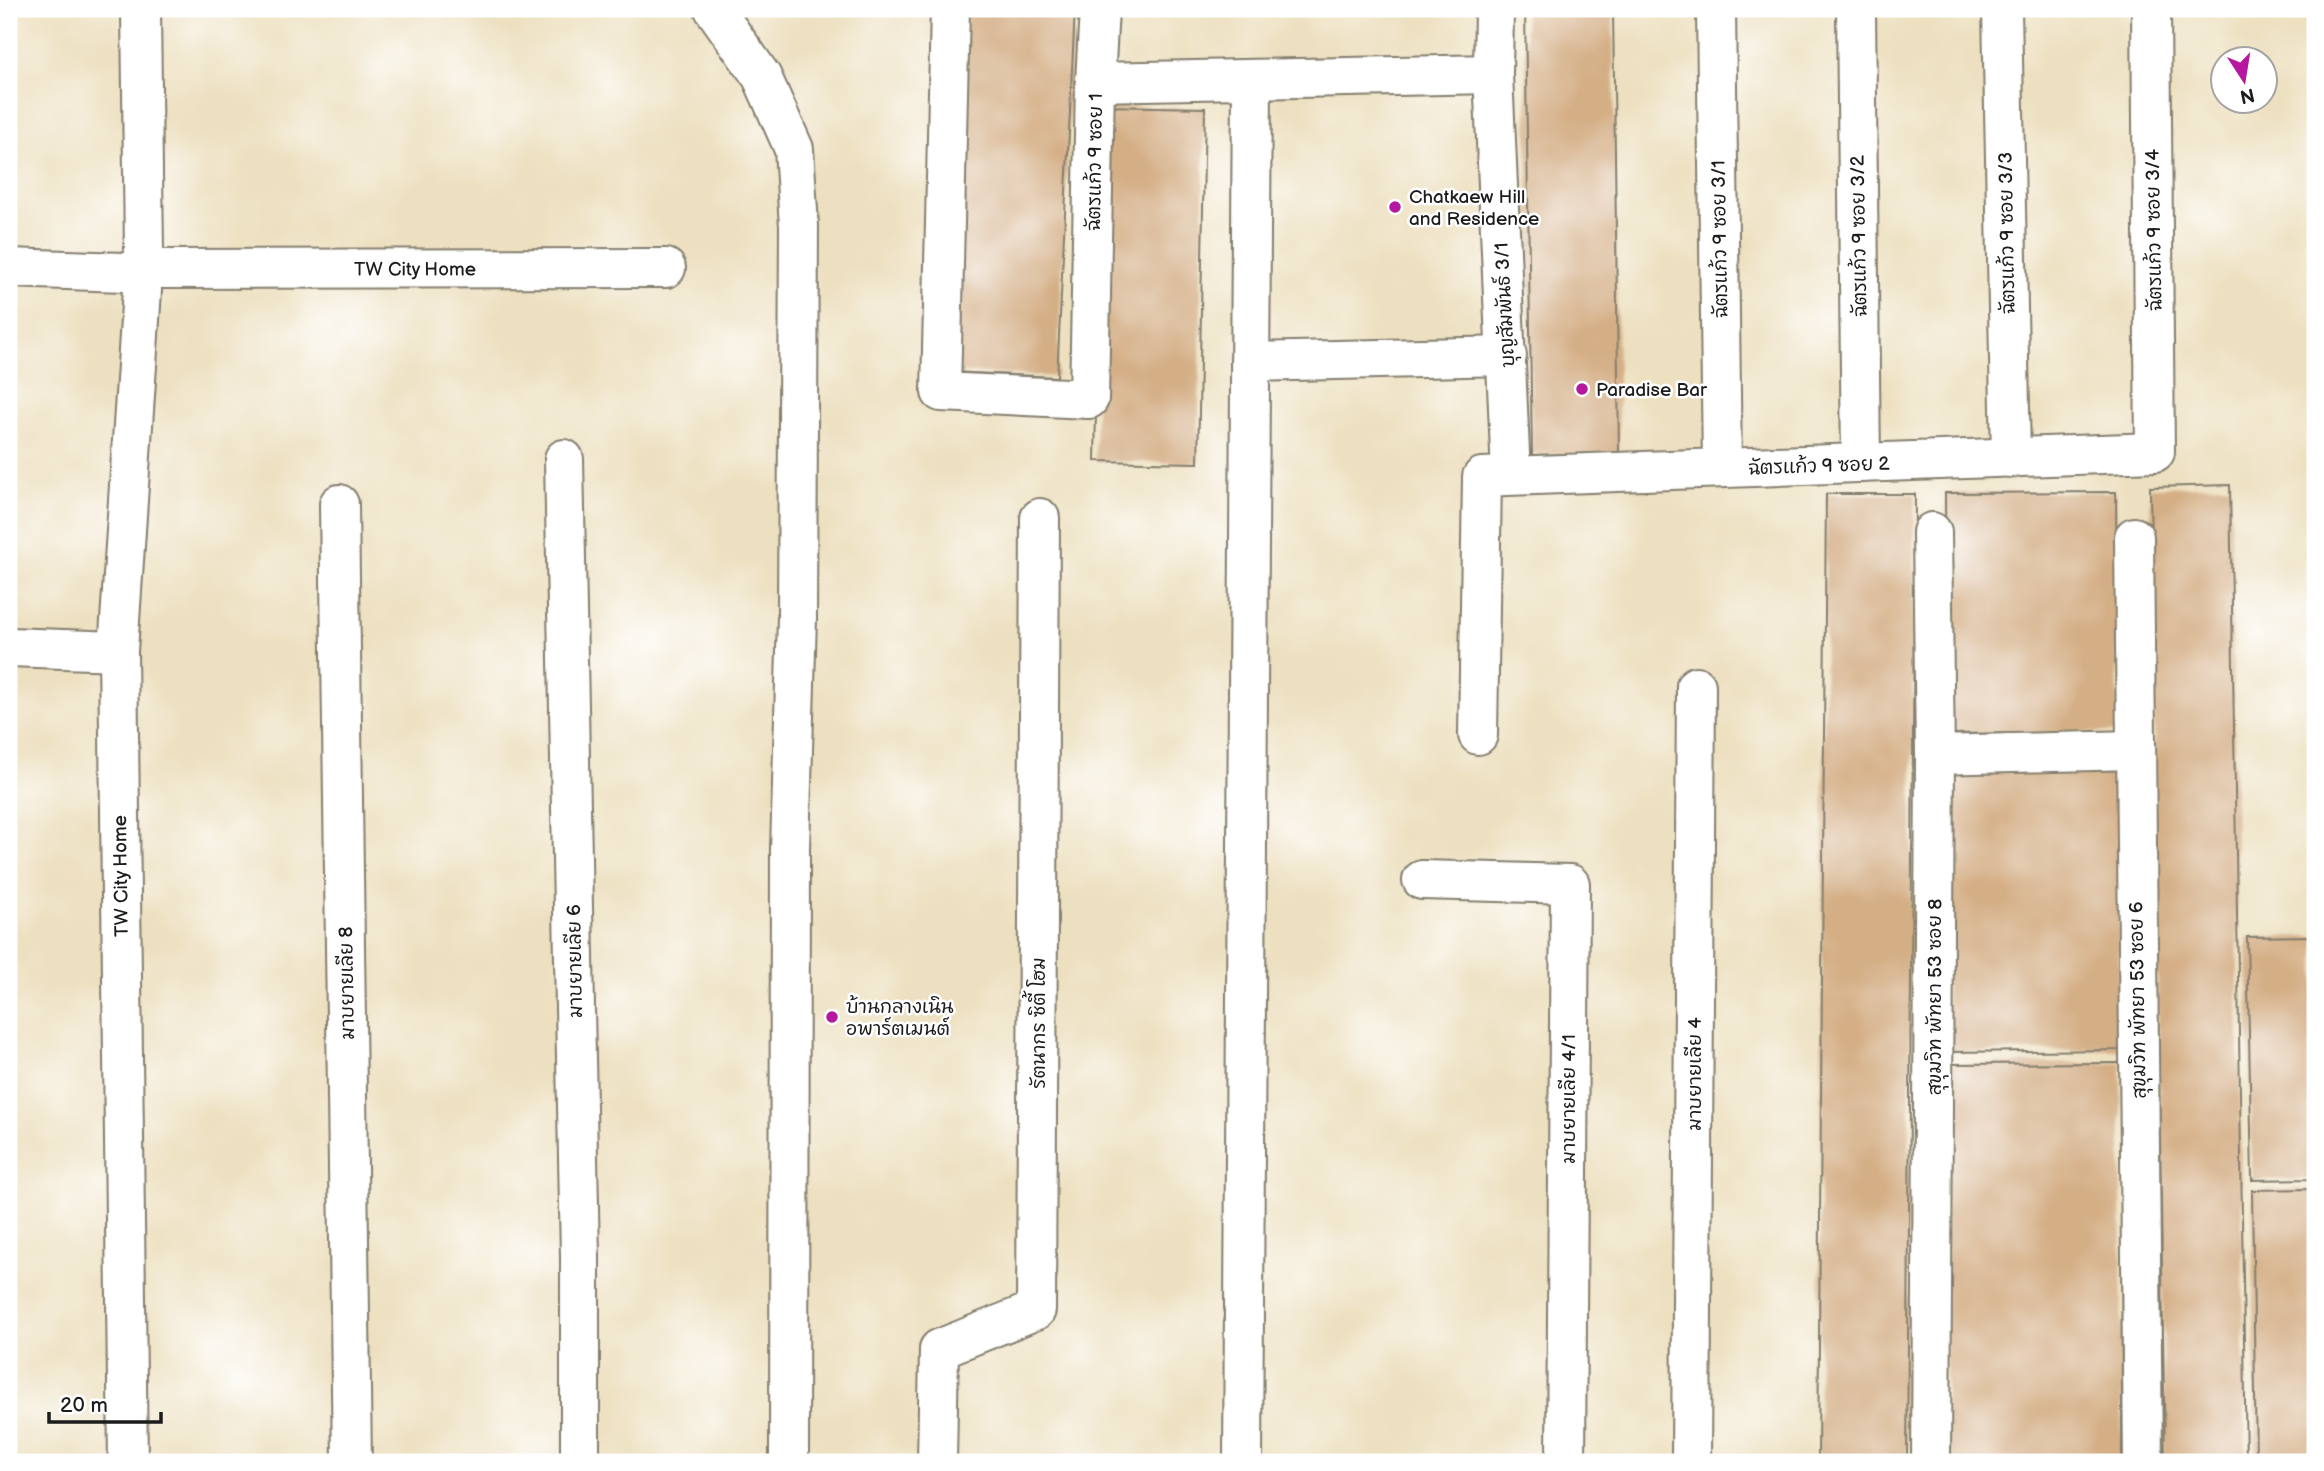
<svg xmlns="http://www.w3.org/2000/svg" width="2324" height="1471" viewBox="0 0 2324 1471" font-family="'Balsamiq Sans','Playpen Sans Thai',sans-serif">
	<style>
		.building { fill: #d4af86 }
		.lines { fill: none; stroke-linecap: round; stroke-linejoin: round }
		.minor-casing { stroke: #847e6e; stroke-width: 42 }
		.minor { stroke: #fff; stroke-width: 38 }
		.poi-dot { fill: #b5179e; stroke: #fff; stroke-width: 2.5 }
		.labels { text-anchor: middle; stroke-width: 5; stroke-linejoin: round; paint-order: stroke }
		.street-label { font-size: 19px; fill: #1c1c1c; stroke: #fff }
		.poi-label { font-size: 19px; fill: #1c1c1c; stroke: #fff; text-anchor: start }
	</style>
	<rect width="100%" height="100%" fill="#fff"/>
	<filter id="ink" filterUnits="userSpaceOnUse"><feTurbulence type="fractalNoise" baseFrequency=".0143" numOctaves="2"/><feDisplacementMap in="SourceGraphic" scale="14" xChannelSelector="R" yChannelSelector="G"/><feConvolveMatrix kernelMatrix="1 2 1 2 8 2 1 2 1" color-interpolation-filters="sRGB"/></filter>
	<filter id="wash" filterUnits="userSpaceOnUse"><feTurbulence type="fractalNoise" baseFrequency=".00686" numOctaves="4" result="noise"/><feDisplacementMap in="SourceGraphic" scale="28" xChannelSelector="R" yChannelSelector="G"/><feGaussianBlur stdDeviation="1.57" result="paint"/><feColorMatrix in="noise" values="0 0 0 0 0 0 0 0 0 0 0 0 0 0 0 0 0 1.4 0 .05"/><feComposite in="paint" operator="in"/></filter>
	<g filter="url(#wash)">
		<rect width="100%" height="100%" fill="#ede0c0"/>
		<g id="blocks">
			<path class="building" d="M967 9H1075L1057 377 950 372Z
				M1525 9H1613L1619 453 1532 455Z
				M1102 106 1205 108 1198 463 1095 461Z
				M2230 485 2246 1462H2165L2150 487Z
				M2116 492 2118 732 1947 734 1945 493Z
				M1826 494H1915L1907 1462H1818Z
				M2119 770V1050L1946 1052V772Z
				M2315 936V1179L2252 1180 2247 937Z
				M2121 1063 2122 1462H1946L1945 1064Z
				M2315 1189V1462H2256L2252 1190Z"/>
		</g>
	</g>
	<g filter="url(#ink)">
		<use href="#blocks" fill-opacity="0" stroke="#847e6e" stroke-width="2"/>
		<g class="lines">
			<defs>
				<g id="minor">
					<path d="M141 9 144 252"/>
					<path d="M714 9 762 77 794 149 799 226 797 618 790 849 789 1462"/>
					<path d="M950 9 941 392 1089 399 1095 82 1099 9"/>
					<path d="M1494 9 1493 74 1511 475"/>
					<path d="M1716 9 1722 468"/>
					<path d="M1856 9 1861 463"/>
					<path d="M2002 9 2011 458"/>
					<path d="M1095 82 1493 74"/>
					<path d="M9 268 124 272"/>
					<path id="s1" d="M163 269 666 268"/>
					<path d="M1250 362 1507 356"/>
					<path d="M564 459 580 1257V1462"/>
					<path d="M339 504 352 1462"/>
					<path d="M2134 537 2143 1462"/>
					<path d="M9 647 118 651"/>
					<path d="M1478 735 1482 477 2155 452 2151 9"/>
					<path d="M1935 755 2134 750"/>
					<path d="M1422 880 1570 884 1566 1462"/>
					<path d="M128 1462 118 651 142 290"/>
					<path d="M937 1462 939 1349 1036 1310 1040 518"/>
					<path d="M1243 1462 1252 79"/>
					<path d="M1691 1462 1696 686"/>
					<path d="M1931 1462 1935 755 1932 532"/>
				</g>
			</defs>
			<use href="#minor" class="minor-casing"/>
			<use href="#minor" class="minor"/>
		</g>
	</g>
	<g class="poi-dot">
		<circle cx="1395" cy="207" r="7"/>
		<circle cx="1582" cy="389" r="7"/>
		<circle cx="832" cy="1017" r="7"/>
	</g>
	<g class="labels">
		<g class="street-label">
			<text transform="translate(1094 162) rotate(-89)" y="7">ฉัตรแก้ว 9 ซอย 1</text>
			<text transform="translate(2153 230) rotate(-91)" y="7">ฉัตรแก้ว 9 ซอย 3/4</text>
			<text transform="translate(2006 233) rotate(-91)" y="7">ฉัตรแก้ว 9 ซอย 3/3</text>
			<text transform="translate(1858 236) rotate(-91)" y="7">ฉัตรแก้ว 9 ซอย 3/2</text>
			<text transform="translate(1719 239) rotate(-91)" y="7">ฉัตรแก้ว 9 ซอย 3/1</text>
			<text dy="7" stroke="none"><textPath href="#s1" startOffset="252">TW City Home</textPath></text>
			<text transform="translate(1504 305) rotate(-93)" y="7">บุญสัมพันธ์ 3/1</text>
			<text transform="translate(1819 465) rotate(-2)" y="7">ฉัตรแก้ว 9 ซอย 2</text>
			<text transform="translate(120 876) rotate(-91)" y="7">TW City Home</text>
			<text transform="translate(574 961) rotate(-91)" y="7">มาบยายเลีย 6</text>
			<text transform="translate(346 983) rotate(-91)" y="7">มาบยายเลีย 8</text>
			<text transform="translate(1934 997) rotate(-90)" y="7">สุขุมวิท พัทยา 53 ซอย 8</text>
			<text transform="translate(2137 1000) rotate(-91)" y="7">สุขุมวิท พัทยา 53 ซอย 6</text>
			<text transform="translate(1038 1023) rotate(-90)" y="7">รัตนากร ซิตี้ โฮม</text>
			<text transform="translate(1694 1074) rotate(-90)" y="7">มาบยายเลีย 4</text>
			<text transform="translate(1568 1099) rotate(-90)" y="7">มาบยายเลีย 4/1</text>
		</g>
		<g class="poi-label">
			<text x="1409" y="203">Chatkaew Hill<tspan x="1409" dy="22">and Residence</tspan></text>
			<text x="1596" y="396">Paradise Bar</text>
			<text x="846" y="1013">บ้านกลางเนิน<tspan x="846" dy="22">อพาร์ตเมนต์</tspan></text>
		</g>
	</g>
	<rect width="2324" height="1471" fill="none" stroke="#fff" stroke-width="35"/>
	<g transform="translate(2244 80) rotate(168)"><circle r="33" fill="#ffffff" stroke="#a4a4a4" stroke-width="2"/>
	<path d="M0-5L12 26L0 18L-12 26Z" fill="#b5179e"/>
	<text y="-10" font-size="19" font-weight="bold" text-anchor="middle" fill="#1c1c1c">N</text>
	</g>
	<path d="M49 1412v10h112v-10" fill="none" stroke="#1c1c1c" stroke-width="3.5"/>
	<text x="60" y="1412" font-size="21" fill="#1c1c1c" stroke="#ffffff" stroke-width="5" paint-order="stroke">20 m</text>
</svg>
